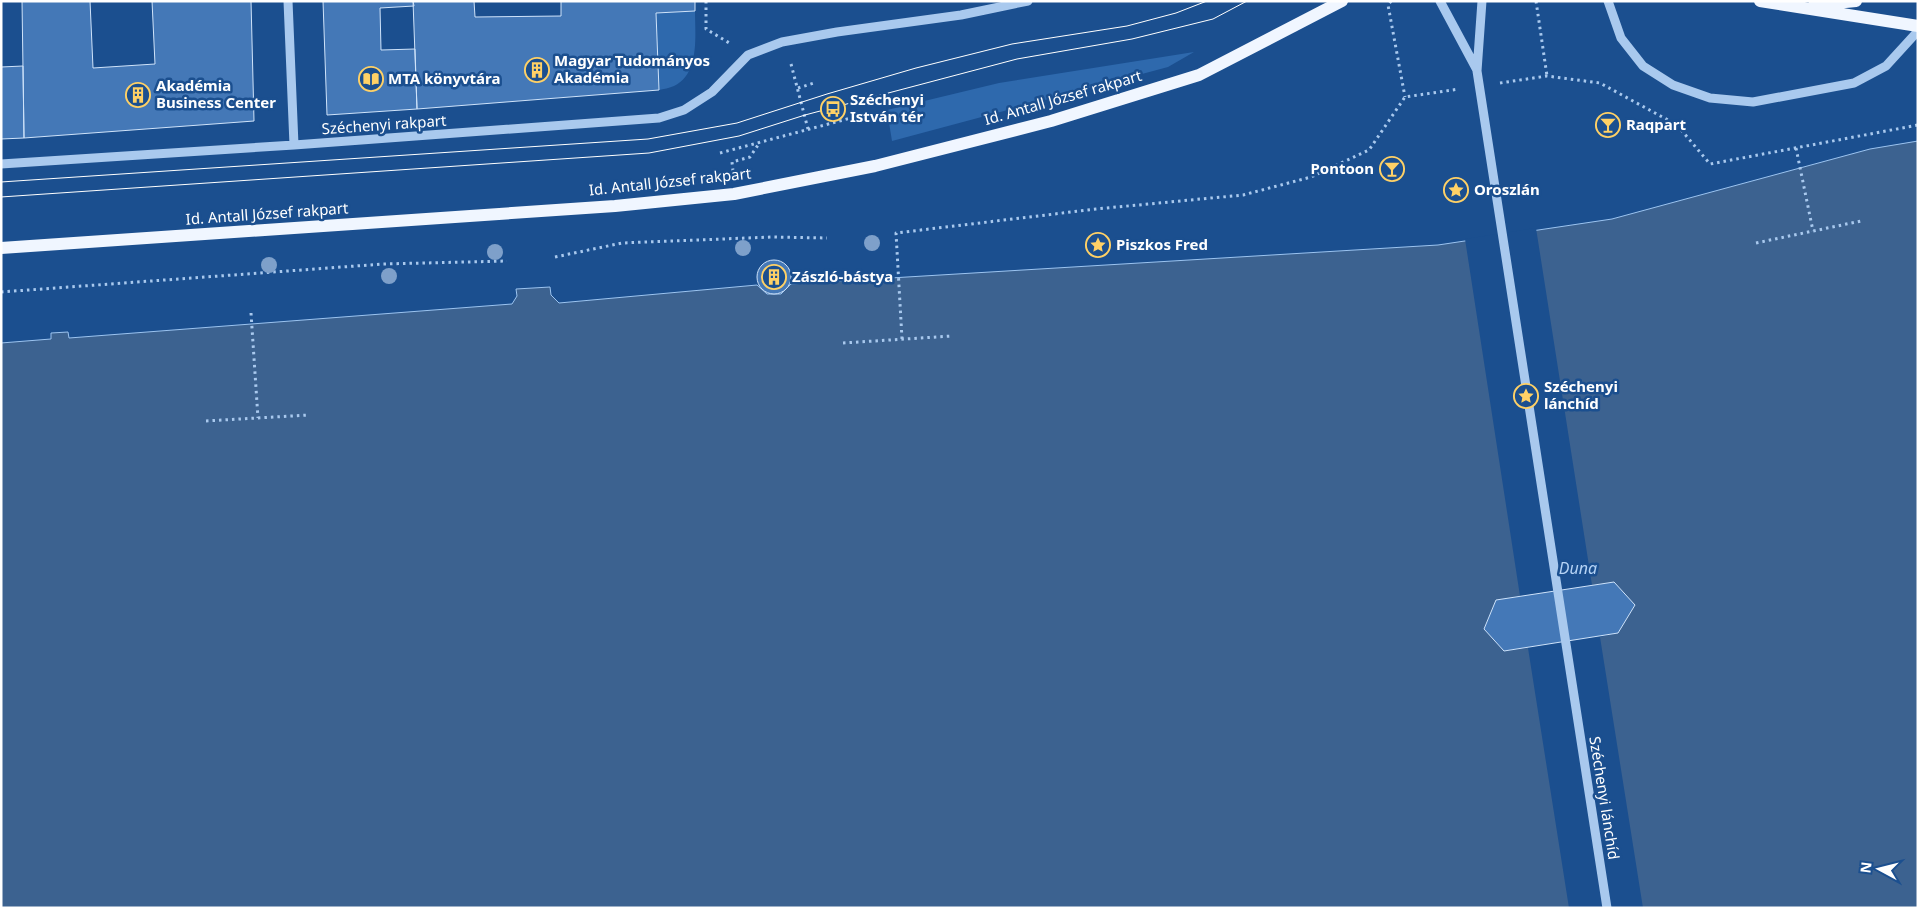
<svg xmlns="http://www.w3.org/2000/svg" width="1919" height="909" viewBox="0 0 1919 909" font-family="'Noto Sans',sans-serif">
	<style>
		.green { fill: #2e69ad }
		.water { fill: #3c6290; stroke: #9cc4f0 }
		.pier { fill: #1b4f8f }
		.building { fill: #4478b7; stroke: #cfe3fa }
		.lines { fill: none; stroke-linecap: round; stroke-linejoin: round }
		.path { stroke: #a9c9ee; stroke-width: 3; stroke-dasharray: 2.5 4; stroke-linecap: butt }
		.minor { stroke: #a9c9ee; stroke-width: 9 }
		.major { stroke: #f0f6ff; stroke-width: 12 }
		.tram { stroke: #fff; stroke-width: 1 }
		.tree { fill: #7ea0ca }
		.labels { text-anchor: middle; stroke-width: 5; stroke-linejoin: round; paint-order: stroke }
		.poi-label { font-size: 15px; font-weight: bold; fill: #fff; stroke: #1b4f8f; text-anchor: start }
		.street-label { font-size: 15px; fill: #fff; stroke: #1b4f8f }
		.water-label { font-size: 16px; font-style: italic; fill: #b5d3f5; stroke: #1b4f8f }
	</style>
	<rect width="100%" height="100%" fill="#1b4f8f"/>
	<path class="green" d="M695 11C695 35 700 74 674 86 670 88 663 89 659 90L656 13Z
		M1194 52 1168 67 892 141 887 110 999 83Z"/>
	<path class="water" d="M1918 141V908H1V343L51 339V333L68 332 69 338 512 304 517 296 516 289 550 287 551 295 559 303 757 285 767 294H781L791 284 1438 245 1612 219 1870 149Z"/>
	<path class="pier" d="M1536 228 1592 585 1614 582 1635 605 1618 633 1600 637 1643 908H1569L1528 648 1504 651 1484 629 1496 600 1520 596 1465 239Z"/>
	<path class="building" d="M22 1H90L93 68 155 64 152 1H251L254 121 24 138Z
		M323 1H413L414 6 380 8 381 50 415 49 417 109 327 115Z
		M413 1H474L475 17 561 16V1H695V11L656 13 659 90 417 109Z
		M23 66 24 138 1 139V67Z
		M757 277a17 17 0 1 1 34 0a17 17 0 1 1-34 0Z
		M1614 582 1635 605 1618 633 1504 651 1484 629 1496 600Z"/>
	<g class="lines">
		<path class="path" d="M706 1V29L731 44
			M1391 1 1388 5 1405 97
			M1536 1 1547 76
			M791 64 808 129
			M1500 83 1547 76 1600 83 1677 125 1710 164 1918 125
			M798 88 814 83
			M1796 148 1813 231
			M720 153 862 115
			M733 171 732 162 750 157 760 142
			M1756 243 1861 221
			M555 257 622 243 772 237 827 238
			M1 292 383 264 507 261
			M251 313 258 418
			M902 339 896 233 1096 209 1243 195 1311 177 1369 150 1405 97 1459 89
			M843 343 952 336
			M206 421 308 415"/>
		<path class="minor" d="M288 1 294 145
			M1440 1 1477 70
			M1482 1 1477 71 1607 908
			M1608 1 1621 38 1643 66 1673 85 1710 98 1753 102 1854 83 1886 66 1918 31
			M1 164 294 145 659 118 684 110 712 92 748 55 782 42 837 32 961 15 1028 1"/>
		<path class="major" d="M1760 1 1918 26
			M1814 5 1856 1
			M1 248 615 206 734 194 875 166 1051 121 1199 75 1342 1"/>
		<path class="tram" d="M1 182 648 139 737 123 827 94 916 68 1012 44 1127 26 1176 13 1207 1
			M1 197 649 153 739 136 805 115 1017 59 1132 39 1213 19 1247 1"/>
	</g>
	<g class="tree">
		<circle cx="872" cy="243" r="8"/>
		<circle cx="743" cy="248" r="8"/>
		<circle cx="495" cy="252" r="8"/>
		<circle cx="269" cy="265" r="8"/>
		<circle cx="389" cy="276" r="8"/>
	</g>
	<defs>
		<symbol id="building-ring" viewBox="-11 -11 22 22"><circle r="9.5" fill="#1b4f8f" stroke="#ffd166" stroke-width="1.5"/><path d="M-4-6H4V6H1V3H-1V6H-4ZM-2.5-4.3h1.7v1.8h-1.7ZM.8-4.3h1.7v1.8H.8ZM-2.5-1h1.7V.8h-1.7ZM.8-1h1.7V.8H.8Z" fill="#ffd166"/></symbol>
		<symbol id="library-ring" viewBox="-11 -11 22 22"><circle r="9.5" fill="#1b4f8f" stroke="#ffd166" stroke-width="1.5"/><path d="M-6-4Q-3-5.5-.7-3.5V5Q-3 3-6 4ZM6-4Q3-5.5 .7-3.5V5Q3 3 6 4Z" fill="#ffd166"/></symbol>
		<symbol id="bus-ring" viewBox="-11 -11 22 22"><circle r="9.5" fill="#1b4f8f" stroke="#ffd166" stroke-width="1.5"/><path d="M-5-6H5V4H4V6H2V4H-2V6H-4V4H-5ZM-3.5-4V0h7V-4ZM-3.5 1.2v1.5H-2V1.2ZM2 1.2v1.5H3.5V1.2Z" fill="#ffd166"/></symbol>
		<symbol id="bar-ring" viewBox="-11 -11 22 22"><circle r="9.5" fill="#1b4f8f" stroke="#ffd166" stroke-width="1.5"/><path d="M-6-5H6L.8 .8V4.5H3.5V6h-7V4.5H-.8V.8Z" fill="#ffd166"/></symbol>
		<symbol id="sight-ring" viewBox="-11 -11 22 22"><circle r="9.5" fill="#1b4f8f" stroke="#ffd166" stroke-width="1.5"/><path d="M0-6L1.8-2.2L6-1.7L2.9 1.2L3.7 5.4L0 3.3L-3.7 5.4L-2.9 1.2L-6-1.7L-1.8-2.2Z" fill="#ffd166"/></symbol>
	</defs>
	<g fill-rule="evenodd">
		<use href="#building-ring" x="523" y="56" width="28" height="28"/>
		<use href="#library-ring" x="357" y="65" width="28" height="28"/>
		<use href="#building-ring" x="124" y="81" width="28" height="28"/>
		<use href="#bus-ring" x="819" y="95" width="28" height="28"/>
		<use href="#bar-ring" x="1594" y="111" width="28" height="28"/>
		<use href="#bar-ring" x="1378" y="155" width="28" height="28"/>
		<use href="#sight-ring" x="1442" y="176" width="28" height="28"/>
		<use href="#sight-ring" x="1084" y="231" width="28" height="28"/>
		<use href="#building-ring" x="760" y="263" width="28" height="28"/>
		<use href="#sight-ring" x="1512" y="382" width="28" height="28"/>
	</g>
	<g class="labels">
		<g class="poi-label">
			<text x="554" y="66">Magyar Tudományos<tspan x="554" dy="17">Akadémia</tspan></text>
			<text x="388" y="84">MTA könyvtára</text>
			<text x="156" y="91">Akadémia<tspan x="156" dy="17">Business Center</tspan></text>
			<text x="850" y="105">Széchenyi<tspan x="850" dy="17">István tér</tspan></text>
			<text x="1626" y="130">Raqpart</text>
			<text x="1374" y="174" text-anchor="end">Pontoon</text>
			<text x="1474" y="195">Oroszlán</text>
			<text x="1116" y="250">Piszkos Fred</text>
			<text x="792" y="282">Zászló-bástya</text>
			<text x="1544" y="392">Széchenyi<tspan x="1544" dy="17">lánchíd</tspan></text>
		</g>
		<g class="street-label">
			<text transform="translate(1063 98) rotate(-16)" y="5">Id. Antall József rakpart</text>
			<text transform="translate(384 125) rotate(-4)" y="5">Széchenyi rakpart</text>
			<text transform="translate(670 182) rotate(-6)" y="5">Id. Antall József rakpart</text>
			<text transform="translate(267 214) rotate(-4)" y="5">Id. Antall József rakpart</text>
			<text transform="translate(1604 798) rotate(81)" y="5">Széchenyi lánchíd</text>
		</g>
		<g class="water-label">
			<text x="1578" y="574">Duna</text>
		</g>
	</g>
	<rect width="1919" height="909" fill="none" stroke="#ffffff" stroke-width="5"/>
	<g transform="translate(1879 869) rotate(277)" stroke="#1b4f8f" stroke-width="4" paint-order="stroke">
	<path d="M0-4L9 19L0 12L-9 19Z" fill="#ffffff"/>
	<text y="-8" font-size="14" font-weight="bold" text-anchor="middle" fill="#ffffff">N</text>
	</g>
</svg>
